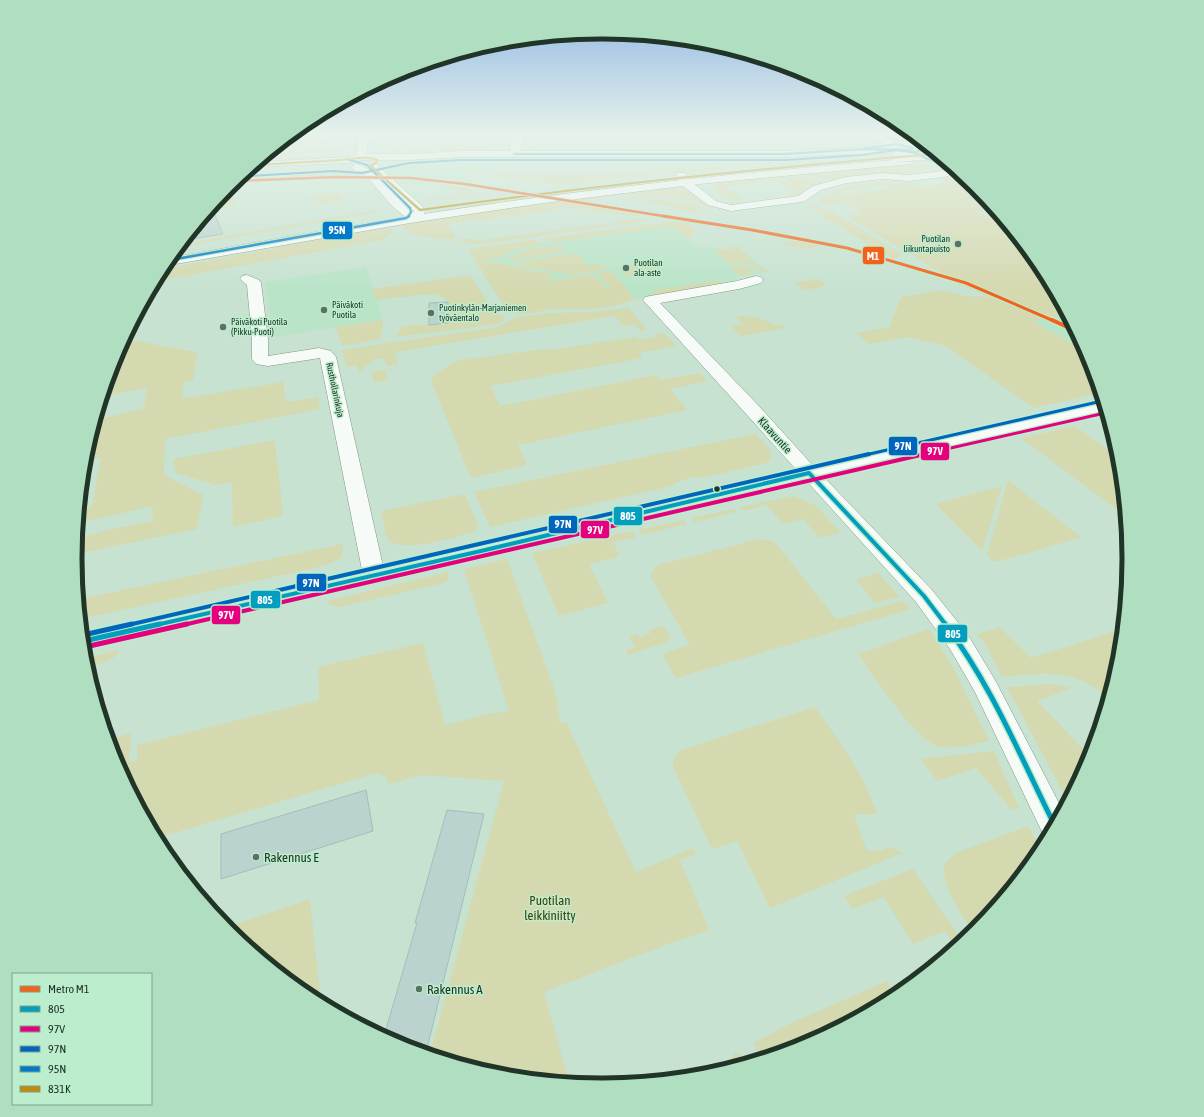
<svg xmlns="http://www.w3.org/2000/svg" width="1204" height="1117" viewBox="0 0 1204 1117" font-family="'Asap Condensed',sans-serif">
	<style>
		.built { fill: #b9e4c8 }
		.green { fill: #d5d9b0; fill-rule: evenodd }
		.building { fill: #bbd3ce; stroke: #a5bdb8 }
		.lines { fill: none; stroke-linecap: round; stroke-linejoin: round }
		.street-casing { stroke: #819688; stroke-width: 1 }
		.secondary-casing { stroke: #819688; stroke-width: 1 }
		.primary-casing { stroke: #819688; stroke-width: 1 }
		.street { fill: #f7fbf8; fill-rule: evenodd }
		.secondary { fill: #f7fbf8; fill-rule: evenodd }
		.primary { fill: #f7fbf8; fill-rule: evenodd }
		.primary-bridge-casing { stroke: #819688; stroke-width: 11; stroke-linecap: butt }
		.primary-bridge { stroke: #f7fbf8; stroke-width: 10 }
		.bus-1-far2-casing { stroke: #bcedcd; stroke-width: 3.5 }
		.bus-1-far1-casing { stroke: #bcedcd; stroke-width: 7 }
		.bus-1-casing { stroke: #bcedcd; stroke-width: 8 }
		.bus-2-far2-casing { stroke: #bcedcd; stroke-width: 5.5 }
		.bus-2-far1-casing { stroke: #bcedcd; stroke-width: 7 }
		.bus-2-casing { stroke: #bcedcd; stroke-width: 8 }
		.bus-3-far2-casing { stroke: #bcedcd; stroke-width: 5.5 }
		.bus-3-far1-casing { stroke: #bcedcd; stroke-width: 7 }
		.bus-3-casing { stroke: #bcedcd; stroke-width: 8 }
		.bus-4-far1-casing { stroke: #bcedcd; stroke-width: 3.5 }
		.bus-4-casing { stroke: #bcedcd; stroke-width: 4.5 }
		.bus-5-casing { stroke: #bcedcd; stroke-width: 3.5 }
		.bus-1-far2 { stroke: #039dbd; stroke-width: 2 }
		.bus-1-far1 { stroke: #039dbd; stroke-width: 4 }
		.bus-1 { stroke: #039dbd; stroke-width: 5 }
		.bus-2-far2 { stroke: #e5007d; stroke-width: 3 }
		.bus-2-far1 { stroke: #e5007d; stroke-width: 4 }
		.bus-2 { stroke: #e5007d; stroke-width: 5 }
		.bus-3-far2 { stroke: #0065bd; stroke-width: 3 }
		.bus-3-far1 { stroke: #0065bd; stroke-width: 4 }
		.bus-3 { stroke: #0065bd; stroke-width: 5 }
		.bus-4-far1 { stroke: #007ac9; stroke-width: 2 }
		.bus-4 { stroke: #007ac9; stroke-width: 2.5 }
		.bus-5 { stroke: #c18a0a; stroke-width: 2 }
		.metro-1-far2-casing { stroke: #bcedcd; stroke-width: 4 }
		.metro-1-far1-casing { stroke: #bcedcd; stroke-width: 5 }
		.metro-1-casing { stroke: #bcedcd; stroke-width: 6 }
		.metro-1-far2 { stroke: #f4611a; stroke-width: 2.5 }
		.metro-1-far1 { stroke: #f4611a; stroke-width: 3 }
		.metro-1 { stroke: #f4611a; stroke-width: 4 }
		.poi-dot { fill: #5a7163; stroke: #bcedcd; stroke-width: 1.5 }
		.bus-dot { fill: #203428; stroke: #bcedcd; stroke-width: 1.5 }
		.labels { text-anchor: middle; stroke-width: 3; stroke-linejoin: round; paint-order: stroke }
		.far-poi-label { font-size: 9px; fill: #203428; stroke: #bcedcd; text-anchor: start }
		.far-street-label { font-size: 9px; fill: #203428; stroke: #bcedcd }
		.street-label { font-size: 11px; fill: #203428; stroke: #bcedcd }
		.near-poi-label { font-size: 13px; fill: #203428; stroke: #bcedcd; text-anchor: start }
		.near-park-label { font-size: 13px; fill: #493c00; stroke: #bcedcd }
		.rim { fill: none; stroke: #203428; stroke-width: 5 }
		.line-badge { stroke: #bcedcd; stroke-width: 1.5 }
		.badge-label { font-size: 11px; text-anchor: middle; font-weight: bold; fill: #fff }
	</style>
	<rect width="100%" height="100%" fill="#c7e2d0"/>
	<path class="built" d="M488 156 491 157 489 163 464 178 412 185 403 184 385 170 383 167 389 164 405 162Z
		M754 157 760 160 699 168 625 172 624 162 665 161 696 158Z
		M672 226 697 247 718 248 721 250 738 247 768 272 738 276 732 284 635 299 628 290 514 306 479 252Z
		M366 267 383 320 273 337 265 282Z
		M1065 314 1086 352 1032 321Z"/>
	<path class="green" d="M293 134H322L321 137H318L317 139H323L356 136 355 141 308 143 307 145 288 146 289 137Z
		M397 134H408L406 137 417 136 419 144 398 146V139L400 138 397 137Z
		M447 134H455L459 139 490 134H510L508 141 425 147 450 144Z
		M526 134H545L539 150 523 148Z
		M836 134H861L877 143 859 145Z
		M486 144 491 150 437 151V148Z
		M353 147V150L281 155 283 151Z
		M433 148 432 151 392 153 393 150Z
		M884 151 903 154 793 161 622 178 563 186 493 175 495 173 532 175H612L625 172 699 168 759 160 754 156H807Z
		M337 154 335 158 281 161 284 157Z
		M621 156H732L734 158C697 158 661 162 624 162L621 159Z
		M921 164 933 170 903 174 860 176 829 180 808 175 781 176Z
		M342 169 354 172C348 176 339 178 333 173L306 177 305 180 302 178 294 179 293 177 304 172Z
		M791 177H810L825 181 808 188 796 197 771 200 769 199 792 196 788 193 795 192 780 182 772 183 769 181 725 187 741 198 739 199 742 201C731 205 720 193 712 187L714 184 719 183Z
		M942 179C969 177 975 187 991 206L980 211 979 213 1000 222H1004L1040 266 1065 314 1033 321 1086 352 1099 393 1034 408 944 345 906 337 869 344 856 333 890 327 901 297 941 290 964 296 990 297 962 285 847 216 859 214 860 212 844 202 828 205 818 202C833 185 885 178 907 182 915 184 919 186 928 186 936 185 942 182 946 182ZM884 185 894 188 843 195 840 192 872 186Z
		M441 184 471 189 476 195 441 200H424L461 195 460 192 439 185Z
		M670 187 688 189 712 207 709 208C696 195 640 197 620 194Z
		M336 193 342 194 341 197 345 199 321 204 313 203 319 202V200H310C316 192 328 195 336 193Z
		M524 197 528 200 467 208 464 206Z
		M597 197H604L589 200 582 205 640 215 630 216 585 210 582 207 448 224 456 238 448 240 417 235 409 233 400 224 479 211Z
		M223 198 236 199 233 203 235 205 223 208 215 204 219 199Z
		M624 198C639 199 696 199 703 210 694 212 684 211 675 209L676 207 623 199Z
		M813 205 833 212 899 253 902 256 893 259 806 206Z
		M375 210 381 212 180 247 182 244Z
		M660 219 490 243 471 244 457 242 461 239H472L474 241 620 222 619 221 622 220Z
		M685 220 696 230 688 239 672 226 553 242 539 239Z
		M391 228 393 231 383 240 156 281 162 269 344 235Z
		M806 239 819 247 808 249 778 244Z
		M532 240 545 243 509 251 503 256 485 261 487 263 494 262 557 275 547 277 550 281 593 274 606 288H610L597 273 611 271 635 299C619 306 601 309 583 309 573 310 563 308 552 309 537 311 521 318 507 311L468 249Z
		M557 247 563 248 566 252 509 260 510 257 533 248Z
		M738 247 755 262 731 265 714 251Z
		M577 253 587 265 597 264 599 266 604 265 608 269 572 275 511 263Z
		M643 264 648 268 654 267 660 272 628 277 619 268Z
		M758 264 768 272H763L758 268 748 270 752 274 740 276 731 268Z
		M470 275 494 313 504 316 506 318 498 324 396 337 402 326 448 323C448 304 453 297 430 294L376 300 372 289Z
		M818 279 827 286 804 290 795 283Z
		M718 281H722L724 284 654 296 653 293 656 290Z
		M629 308 647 330 641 331 634 324 624 326 615 316 395 352 398 364 387 366 383 359H376L359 372 357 365 347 367 342 350 499 327 517 317 551 313 592 312Z
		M744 316 763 319 772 324 781 325 785 328 741 336 731 326 743 324 736 317Z
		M383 320 381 339 342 346 336 327Z
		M664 333 676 346 639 353 642 358 491 386 500 406 656 375 661 380 700 373 708 381 670 389 687 410 518 445 527 465 471 478 431 381 433 376 455 361 536 350 559 349 635 337 640 340 655 337V335Z
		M125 339 197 352 193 381 184 382 182 399 283 382 286 402 318 397 320 409 165 439 164 475 203 495 197 529 76 554 78 538 107 530 153 521 152 506 79 523 80 509 92 506 101 458 85 461 97 420 144 408 147 388 104 396 116 357Z
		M399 367 385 371 388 380 373 383 372 372Z
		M1075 426 1118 457 1124 515 1021 438Z
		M755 434C763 442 774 449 770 461L766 463 706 477H693L674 483 672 486 490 527 474 492Z
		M275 440 283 516 233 527 232 482 216 485 176 473 173 459Z
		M1008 480 1081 537 1028 553 994 562 987 555Z
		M1002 486 982 551 937 506 936 504Z
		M465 494 478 526 475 532C448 538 416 551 390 542L386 535 381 511Z
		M793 496 815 505 840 532 820 538 803 519 783 524 767 505 742 511 740 507Z
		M734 509 736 512 694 522 691 518Z
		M684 520 687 524 642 535 639 530Z
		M633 531 636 537 613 542 619 554 616 555 618 557 589 564 608 603 559 616 532 553Z
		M760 539 772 541 779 547 836 619 903 601 911 609 676 678 662 654 690 645 651 577C651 569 655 567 661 564Z
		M342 544 343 549 341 558 331 563 315 568 81 619 80 599Z
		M507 559 556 694 560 723 566 722 636 872 693 848 696 854 680 860 709 930 649 951 544 992 569 1082 499 1075 430 1054 504 781 422 775 389 784 385 776 377 773 157 838 115 760 109 739 131 733 129 762 137 760V745L319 700 318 667 423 643 445 725 484 715 509 711 464 569Z
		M448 572 449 579 444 583 339 607 329 605 327 601Z
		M878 573 900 597 875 603 856 580Z
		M664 626 670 637 668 642 628 655 626 650 635 648 629 636 637 634 639 637 650 634 649 630Z
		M1000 627 1031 658 1122 629 1118 661 1108 697C1071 667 1045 673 1002 677L985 644 977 634Z
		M929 629 952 665 989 741C974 744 956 749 940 747 917 743 873 675 858 654Z
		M119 650C114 663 100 663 87 666L85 658Z
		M1051 684 1072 688 1037 701 1090 756 1067 800 1007 687Z
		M815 707C840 743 863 771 877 814H854L867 851 883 850 888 846 902 853 770 908 737 841 712 849 673 767C673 757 675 753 684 749Z
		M994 751 1019 808 1012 810 976 768 937 781 921 759Z
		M1025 827H1029L1040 851 972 932C960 911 942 889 944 864L956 853Z
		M913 869 962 941 955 946 945 931 913 944 884 897 852 909 844 896Z
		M310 899 320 992 309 996 227 927Z
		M887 981 895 996H894L803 1045 760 1058 754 1043 789 1024Z
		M736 1052 743 1057 745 1063 724 1069Z"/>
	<path class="building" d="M212 208 223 234 186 240 192 232Z
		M448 302V323L429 325V303Z
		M366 790 373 831 221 879V834Z
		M447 810 484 814 426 1053 400 1045 384 1036 417 923H415Z"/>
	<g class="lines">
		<defs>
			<path id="street" d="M359 134H369L366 157 361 160 356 157Z
				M514 134H524L519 154 514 157 509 154Z
				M868 134H880L899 144 897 146H891Z
				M952 168 958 173 944 177 908 181 883 179 847 183 821 190 805 201 801 202 731 211 708 205 680 184 676 175 677 173H685L689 180 716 201 731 205 798 196 813 186 846 177 883 173 908 175 942 171Z
				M247 275 259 280 261 283 268 339V356L319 348 331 351 336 357 385 575 382 581 374 583 366 581 363 575 320 358 268 366 256 364 252 359V339L247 285 240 279 242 276Z
				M756 276 761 277 763 280 761 283 739 289 660 303 757 404 816 469 932 590 968 635 995 680 1062 809 1048 836 1043 834 975 692 950 649 916 602 643 300 645 297 650 296 737 281Z"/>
			<path id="secondary" d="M897 141 911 143 921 142 927 147 911 149 897 147 896 151 893 152 786 157H461L408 160H361L347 163 253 167 260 162 347 157 361 154H408L461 151H786L875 147 876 144Z
				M371 162 375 163 424 208 426 210 421 220C403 225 380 191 369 179 363 174 355 172 351 167L356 164C364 166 369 169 375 175L366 165ZM376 175 414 211V212L409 210Z
				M1102 402 1105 412 840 472 481 558 85 650 83 632H84L481 544 840 460Z"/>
			<path id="primary" d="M907 159 912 162 911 164 699 184 544 203 410 223 164 266 171 258C277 239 384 219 491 204 629 184 768 170 907 159Z"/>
		</defs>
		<use href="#street" class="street-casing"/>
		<use href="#secondary" class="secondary-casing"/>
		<use href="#primary" class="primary-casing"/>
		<use href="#street" class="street"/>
		<use href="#secondary" class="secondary"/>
		<use href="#primary" class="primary"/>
		<defs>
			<path id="primary-bridge" d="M897 157 935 154"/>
		</defs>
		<use href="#primary-bridge" class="primary-bridge-casing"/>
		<use href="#primary-bridge" class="primary-bridge"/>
		<defs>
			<path id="bus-1-far2" d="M896 144 913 148 908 150 862 149Z
				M876 149 908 150 955 171
				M514 154H786L862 149"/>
			<path id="bus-1-far1" d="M809 473 924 596 946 625
				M156 625 481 551 809 473"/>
			<path id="bus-1" d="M945 624C991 684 1020 756 1054 824
				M84 641 160 624"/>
			<path id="bus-2-far2" d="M920 455 1105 413"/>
			<path id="bus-2-far1" d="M183 625 925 454"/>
			<path id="bus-2" d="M85 647 187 624"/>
			<path id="bus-3-far2" d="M865 455 1102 401"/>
			<path id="bus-3-far1" d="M128 625 869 454"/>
			<path id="bus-3" d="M83 635 132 624"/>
			<path id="bus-4-far1" d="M347 159 367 165 410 208 411 212 408 217
				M250 176 333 171 362 173 409 163 461 160H786L862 155 897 150 911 152 924 151"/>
			<path id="bus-4" d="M176 259 406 218 409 216"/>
			<path id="bus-5" d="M256 165C284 163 312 162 340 160 353 160 364 155 377 160L376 163 371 165 374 169 420 210C591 186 763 168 935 154"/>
		</defs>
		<use href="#bus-1-far2" class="bus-1-far2-casing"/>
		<use href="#bus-1-far1" class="bus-1-far1-casing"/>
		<use href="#bus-1" class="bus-1-casing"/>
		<use href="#bus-2-far2" class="bus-2-far2-casing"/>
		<use href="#bus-2-far1" class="bus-2-far1-casing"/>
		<use href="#bus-2" class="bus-2-casing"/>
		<use href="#bus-3-far2" class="bus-3-far2-casing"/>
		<use href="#bus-3-far1" class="bus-3-far1-casing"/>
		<use href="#bus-3" class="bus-3-casing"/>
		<use href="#bus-4-far1" class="bus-4-far1-casing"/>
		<use href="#bus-4" class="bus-4-casing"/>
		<use href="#bus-5" class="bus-5-casing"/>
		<use href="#bus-1-far2" class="bus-1-far2"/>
		<use href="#bus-1-far1" class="bus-1-far1"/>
		<use href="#bus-1" class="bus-1"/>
		<use href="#bus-2-far2" class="bus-2-far2"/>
		<use href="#bus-2-far1" class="bus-2-far1"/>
		<use href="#bus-2" class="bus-2"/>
		<use href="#bus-3-far2" class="bus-3-far2"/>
		<use href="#bus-3-far1" class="bus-3-far1"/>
		<use href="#bus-3" class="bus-3"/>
		<use href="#bus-4-far1" class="bus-4-far1"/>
		<use href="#bus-4" class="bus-4"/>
		<use href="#bus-5" class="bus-5"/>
		<defs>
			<path id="metro-1-far2" d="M236 181 335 177 411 178 465 184 669 217"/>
			<path id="metro-1-far1" d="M663 216 752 230 847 248 966 283 1054 321"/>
			<path id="metro-1" d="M1052 320 1074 330"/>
		</defs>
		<use href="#metro-1-far2" class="metro-1-far2-casing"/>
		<use href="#metro-1-far1" class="metro-1-far1-casing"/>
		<use href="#metro-1" class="metro-1-casing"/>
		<use href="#metro-1-far2" class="metro-1-far2"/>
		<use href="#metro-1-far1" class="metro-1-far1"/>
		<use href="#metro-1" class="metro-1"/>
	</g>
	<linearGradient id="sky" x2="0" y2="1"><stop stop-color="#8fb6e5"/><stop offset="0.46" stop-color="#e6f2ea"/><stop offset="1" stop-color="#e6f2ea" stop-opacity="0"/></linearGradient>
	<rect width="1204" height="290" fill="url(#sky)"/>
	<g class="poi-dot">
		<circle cx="958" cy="244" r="4"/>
		<circle cx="626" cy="268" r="4"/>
		<circle cx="324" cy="310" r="4"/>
		<circle cx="431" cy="313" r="4"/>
		<circle cx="223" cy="327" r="4"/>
		<circle cx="256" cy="857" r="4"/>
		<circle cx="419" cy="989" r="4"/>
	</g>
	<circle class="bus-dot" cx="717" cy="489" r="3.5"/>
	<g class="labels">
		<g class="far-poi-label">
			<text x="950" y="242" text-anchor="end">Puotilan<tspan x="950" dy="10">liikuntapuisto</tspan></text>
			<text x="634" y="266">Puotilan<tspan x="634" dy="10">ala-aste</tspan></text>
			<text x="332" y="308">Päiväkoti<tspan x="332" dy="10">Puotila</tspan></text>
			<text x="439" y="311">Puotinkylän-Marjaniemen<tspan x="439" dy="10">työväentalo</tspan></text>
			<text x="231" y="325">Päiväkoti Puotila<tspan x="231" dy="10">(Pikku-Puoti)</tspan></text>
		</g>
		<g class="far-street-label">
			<text transform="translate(335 390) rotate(78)" y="3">Rusthollarinkuja</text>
		</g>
		<g class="street-label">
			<text transform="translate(775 435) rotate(48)" y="4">Klaavuntie</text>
		</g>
		<g class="near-poi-label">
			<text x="264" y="862">Rakennus E</text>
			<text x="427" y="994">Rakennus A</text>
		</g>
		<g class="near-park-label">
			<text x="550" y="905">Puotilan<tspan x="550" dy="15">leikkiniitty</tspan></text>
		</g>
	</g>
	<path d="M0 0H1204V1117H0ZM601 39H603A519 519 0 0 1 1122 558V559A519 519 0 0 1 603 1078H601A519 519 0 0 1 82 559V558A519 519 0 0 1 601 39Z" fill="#b0dec0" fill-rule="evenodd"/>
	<path class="rim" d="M601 39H603A519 519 0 0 1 1122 558V559A519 519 0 0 1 603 1078H601A519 519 0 0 1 82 559V558A519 519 0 0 1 601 39Z"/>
	<g class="line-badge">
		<rect x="322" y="221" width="31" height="19" rx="4" fill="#007ac9"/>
		<rect x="862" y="246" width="23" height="19" rx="4" fill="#f4611a"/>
		<rect x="888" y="436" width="30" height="20" rx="4" fill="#0065bd"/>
		<rect x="920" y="442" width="30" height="19" rx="4" fill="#e5007d"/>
		<rect x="613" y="506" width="30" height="20" rx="4" fill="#039dbd"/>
		<rect x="548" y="515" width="30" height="19" rx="4" fill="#0065bd"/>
		<rect x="580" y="520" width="30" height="19" rx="4" fill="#e5007d"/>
		<rect x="296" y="573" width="31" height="19" rx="4" fill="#0065bd"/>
		<rect x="250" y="590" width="31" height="19" rx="4" fill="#039dbd"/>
		<rect x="211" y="605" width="30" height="20" rx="4" fill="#e5007d"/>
		<rect x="937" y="624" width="31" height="19" rx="4" fill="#039dbd"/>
	</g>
	<g class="badge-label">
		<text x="337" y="234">95N</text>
		<text x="873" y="260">M1</text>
		<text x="903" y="450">97N</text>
		<text x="935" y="455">97V</text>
		<text x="628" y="520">805</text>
		<text x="563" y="528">97N</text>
		<text x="595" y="534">97V</text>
		<text x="311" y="587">97N</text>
		<text x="265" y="604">805</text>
		<text x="226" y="619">97V</text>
		<text x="953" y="638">805</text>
	</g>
	<rect x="12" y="973" width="140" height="132" fill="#bcedcd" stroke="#7ea38b"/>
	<rect x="20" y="986" width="20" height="6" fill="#f4611a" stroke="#7ea38b"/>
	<text x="48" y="993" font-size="12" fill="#203428">Metro M1</text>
	<rect x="20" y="1006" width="20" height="6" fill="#039dbd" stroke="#7ea38b"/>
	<text x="48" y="1013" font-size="12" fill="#203428">805</text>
	<rect x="20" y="1026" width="20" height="6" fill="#e5007d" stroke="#7ea38b"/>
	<text x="48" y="1033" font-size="12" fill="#203428">97V</text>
	<rect x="20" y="1046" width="20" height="6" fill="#0065bd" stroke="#7ea38b"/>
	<text x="48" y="1053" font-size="12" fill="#203428">97N</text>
	<rect x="20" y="1066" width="20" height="6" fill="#007ac9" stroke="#7ea38b"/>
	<text x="48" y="1073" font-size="12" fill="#203428">95N</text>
	<rect x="20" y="1086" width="20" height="6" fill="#c18a0a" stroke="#7ea38b"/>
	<text x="48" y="1093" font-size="12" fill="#203428">831K</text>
</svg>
